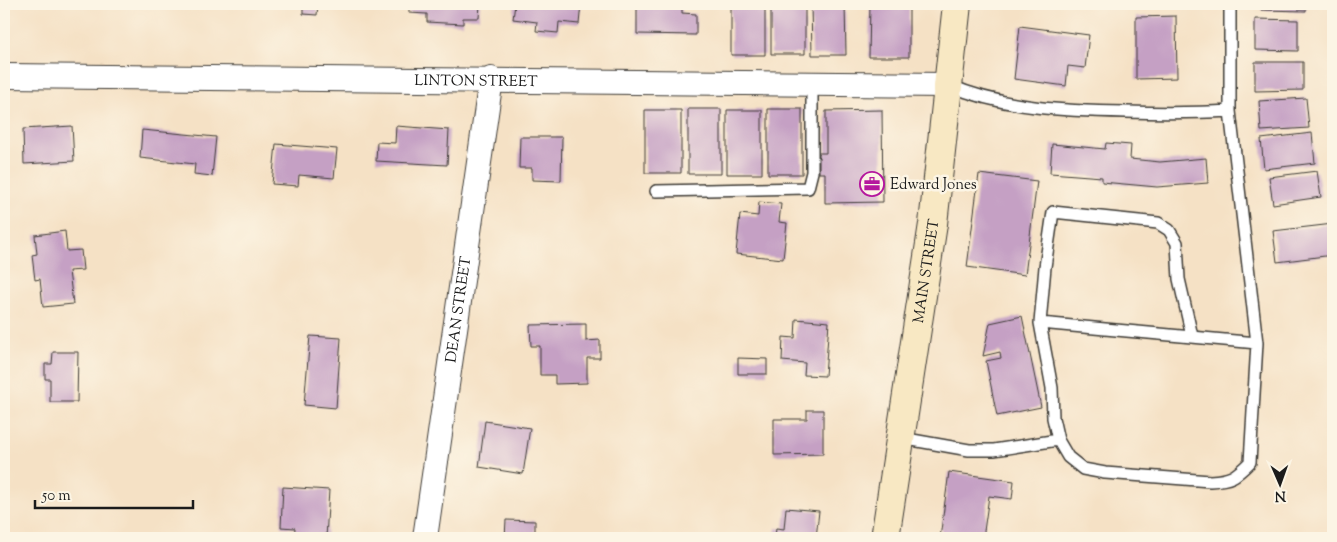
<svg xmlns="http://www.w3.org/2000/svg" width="1337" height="542" viewBox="0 0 1337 542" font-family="'Sorts Mill Goudy',serif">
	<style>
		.building { fill: #c5a0c4 }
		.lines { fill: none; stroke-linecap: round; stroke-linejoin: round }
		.lane-casing { stroke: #3d3a35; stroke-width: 14 }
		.street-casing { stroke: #3d3a35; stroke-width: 26 }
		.secondary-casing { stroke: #3d3a35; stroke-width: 30 }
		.lane { stroke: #fff; stroke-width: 11 }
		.street { stroke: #fff; stroke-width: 24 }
		.secondary { stroke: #f8e8c3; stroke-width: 28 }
		.labels { text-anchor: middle; stroke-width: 5; stroke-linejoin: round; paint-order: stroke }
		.street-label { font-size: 15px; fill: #1c1c1c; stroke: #fcf5e5 }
		.poi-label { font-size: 15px; fill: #1c1c1c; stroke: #fcf5e5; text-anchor: start }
	</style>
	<rect width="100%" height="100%" fill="#fcf5e5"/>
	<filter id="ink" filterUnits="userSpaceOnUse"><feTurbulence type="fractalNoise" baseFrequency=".02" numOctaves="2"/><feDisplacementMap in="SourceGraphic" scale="10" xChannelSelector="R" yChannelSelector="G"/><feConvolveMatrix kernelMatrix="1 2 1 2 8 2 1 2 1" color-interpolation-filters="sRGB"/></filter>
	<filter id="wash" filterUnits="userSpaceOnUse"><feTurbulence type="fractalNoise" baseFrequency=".0096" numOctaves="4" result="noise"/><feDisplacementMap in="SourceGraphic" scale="20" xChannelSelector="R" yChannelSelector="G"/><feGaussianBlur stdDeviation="1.12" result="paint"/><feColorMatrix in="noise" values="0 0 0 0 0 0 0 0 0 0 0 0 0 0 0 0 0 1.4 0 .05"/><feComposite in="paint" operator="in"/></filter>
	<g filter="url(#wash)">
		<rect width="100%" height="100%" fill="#f5e1c5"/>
		<g id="blocks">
			<path class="building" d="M303 4H318L317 15 303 14Z
				M409 4H480L479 18H463V24L427 22V14L409 13Z
				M515 4H581L579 24 559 22 558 33 536 31 537 22 513 19Z
				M637 4H682V13L696 14V35L637 34Z
				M731 4H765V55H731Z
				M771 4H805V54H771Z
				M811 4H845L846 55H812Z
				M870 4H909V57H869Z
				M1261 4H1306V11L1261 10Z
				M1176 16 1177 78 1136 79V17Z
				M1255 19 1298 20V51L1255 50Z
				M1020 26 1089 35 1085 68 1068 66 1066 86 1014 79Z
				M1255 62H1303V90L1255 91Z
				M1306 98 1309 128 1261 131 1259 101Z
				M688 109H721V174H688Z
				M768 109H802V174H768Z
				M645 110H681V173H645Z
				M727 110H762V174H727Z
				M882 110 883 202 825 203V173H819V153H826V111Z
				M72 126 74 161 24 164 23 129Z
				M396 126 449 130 447 165 376 161 377 142 395 143Z
				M142 130 216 137 212 176 194 174 195 164 140 158Z
				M1312 133 1315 163 1264 169 1261 139Z
				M520 137H562L561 181 532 180V168H519Z
				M1106 143 1131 145 1130 159 1160 162 1206 158 1208 183 1157 187 1102 182V177L1050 173 1052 144 1105 149Z
				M276 144 337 149 334 178 299 175 298 186 272 184Z
				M1317 171 1321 197 1273 204 1269 177Z
				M979 174 1037 181 1025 275 967 267Z
				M759 202 781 204 779 222 787 223 783 259 736 254 740 214 758 216Z
				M1333 224V255L1277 262 1273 231Z
				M65 231 67 251 81 250 83 270 69 271 73 304 43 307 40 279 35 280 32 255 37 254 35 235Z
				M1022 316 1041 407 997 416 986 361 1001 358 1000 352 983 356 990 323Z
				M796 319 829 322 825 376 804 375 805 363 782 361 783 337 795 338Z
				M586 324V341L600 340V358H587V383L555 384V375H540V346H531L530 325Z
				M310 336 341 338 336 408 304 405Z
				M53 352H78L77 402H50V379H45V364H52Z
				M738 358 767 359V374H738Z
				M807 410H823V454L774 455V419H807Z
				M485 421 530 428 523 474 479 467Z
				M949 472 1014 481 1012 499 989 496 983 538H940Z
				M283 487 329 490 326 538H294L295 528 281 527Z
				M786 508 819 511 816 538H775L776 528 784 529Z
				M506 520 535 521V538H505Z"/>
		</g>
	</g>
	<g filter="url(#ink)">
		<use href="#blocks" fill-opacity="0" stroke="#3d3a35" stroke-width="1"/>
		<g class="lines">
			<defs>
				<path id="lane" d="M1230 111V4
					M656 191 808 188 812 172V83
					M1040 323 1045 267 1053 212 1158 223 1169 230 1177 243 1179 279 1192 336
					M901 438 969 450H994L1058 440 1068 457 1083 469 1105 473 1210 481C1231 480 1235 477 1250 462L1257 343 1230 111C1195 113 1161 113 1126 112 1067 111 1004 109 949 85
					M1058 440 1053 418 1052 388 1040 323 1257 343"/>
				<g id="street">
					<path id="s1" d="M4 76 949 85"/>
					<path id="s2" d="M425 538 491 79"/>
				</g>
				<g id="secondary">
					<path id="s3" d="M885 538 933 224 957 4"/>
				</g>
			</defs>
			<use href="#lane" class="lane-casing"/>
			<use href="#street" class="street-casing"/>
			<use href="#secondary" class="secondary-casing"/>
			<use href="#lane" class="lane"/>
			<use href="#street" class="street"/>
			<use href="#secondary" class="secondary"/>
		</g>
	</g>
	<defs>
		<symbol id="office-ring" viewBox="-11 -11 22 22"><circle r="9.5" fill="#fcf5e5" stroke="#b5179e" stroke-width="1.5"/><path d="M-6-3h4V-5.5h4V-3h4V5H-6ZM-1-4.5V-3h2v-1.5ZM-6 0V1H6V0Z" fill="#b5179e"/></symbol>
	</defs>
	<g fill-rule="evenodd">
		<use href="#office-ring" x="858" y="170" width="28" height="28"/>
	</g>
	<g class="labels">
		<g class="street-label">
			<text dy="5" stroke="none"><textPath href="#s1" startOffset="472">LINTON STREET</textPath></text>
			<text dy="5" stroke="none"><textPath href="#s3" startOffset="270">MAIN STREET</textPath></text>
			<text dy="5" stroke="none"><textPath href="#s2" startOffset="231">DEAN STREET</textPath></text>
		</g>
		<g class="poi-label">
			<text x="890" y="189">Edward Jones</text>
		</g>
	</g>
	<rect width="1337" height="542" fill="none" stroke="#fcf5e5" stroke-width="20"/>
	<g transform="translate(1280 484) rotate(178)" stroke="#fcf5e5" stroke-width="4" paint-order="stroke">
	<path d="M0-4L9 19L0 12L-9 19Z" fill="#1c1c1c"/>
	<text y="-8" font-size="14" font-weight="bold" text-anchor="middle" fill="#1c1c1c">N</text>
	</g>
	<path d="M35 500v8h158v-8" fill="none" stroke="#1c1c1c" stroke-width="2.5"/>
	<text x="42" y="500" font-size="15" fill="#1c1c1c" stroke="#fcf5e5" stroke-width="4" paint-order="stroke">50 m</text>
</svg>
